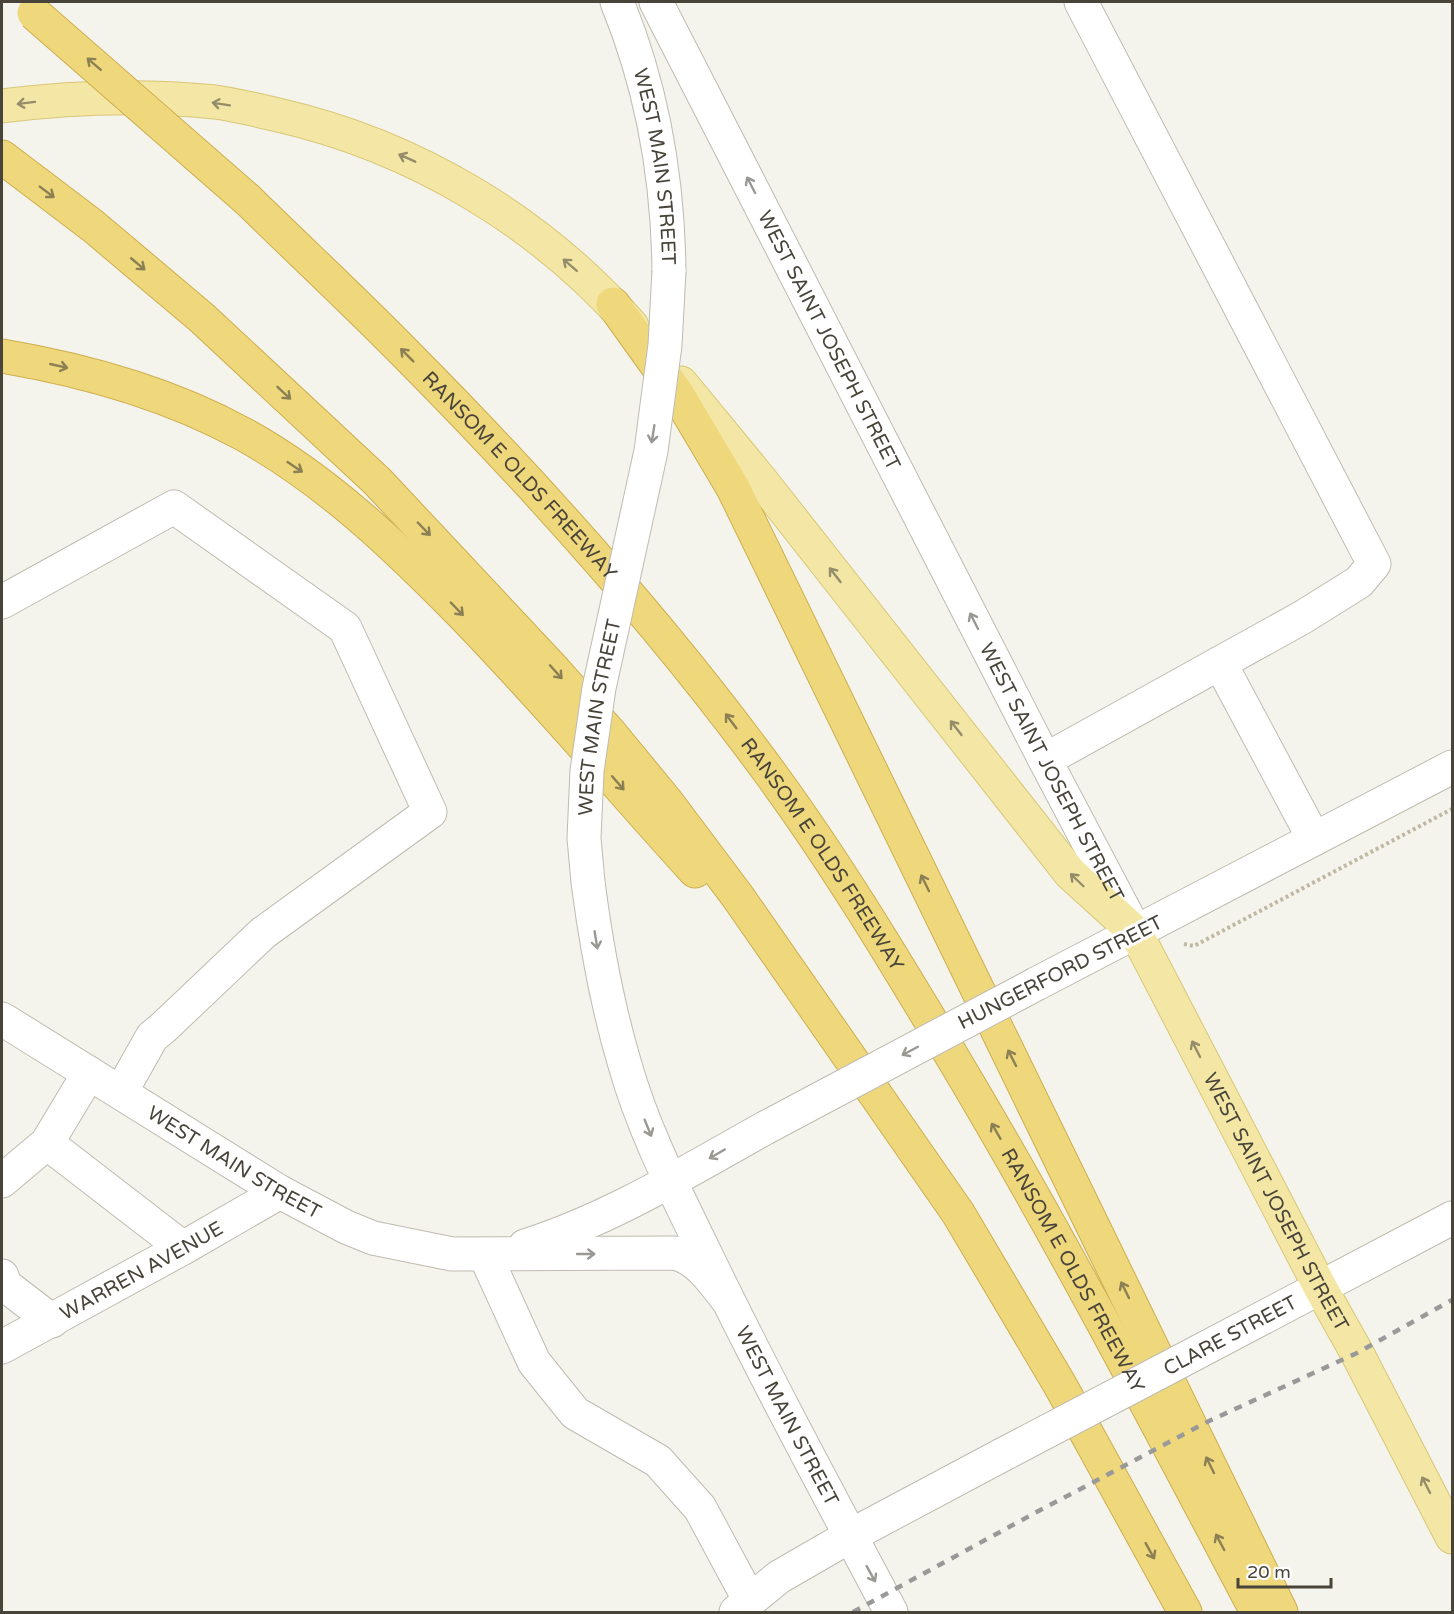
<svg xmlns="http://www.w3.org/2000/svg" width="1454" height="1614" viewBox="0 0 1454 1614" font-family="'Varela Round',sans-serif">
	<style>
		.lines { fill: none; stroke-linecap: round; stroke-linejoin: round }
		.minor-casing { stroke: #bfbbaf; stroke-width: 35 }
		.major-casing { stroke: #d8c776; stroke-width: 35 }
		.highway-casing { stroke: #cdae4d; stroke-width: 35 }
		.path { stroke: #bfb8a2; stroke-width: 4; stroke-dasharray: 3 3; stroke-linecap: butt }
		.minor { stroke: #fff; stroke-width: 33 }
		.major { stroke: #f4e7a5; stroke-width: 33 }
		.highway { stroke: #efd77c; stroke-width: 33 }
		.rail { stroke: #999; stroke-width: 4.5; stroke-dasharray: 8 8; stroke-linecap: butt }
		.minor-bridge-casing { stroke: #bfbbaf; stroke-width: 35; stroke-linecap: butt }
		.highway-bridge-casing { stroke: #cdae4d; stroke-width: 35; stroke-linecap: butt }
		.minor-bridge { stroke: #fff; stroke-width: 33 }
		.highway-bridge { stroke: #efd77c; stroke-width: 33 }
		.oneway { stroke: #8b7f54 }
		.oneway2 { stroke: #958d6a }
		.oneway3 { stroke: #9a9893 }
		.labels { text-anchor: middle; stroke-width: 6; stroke-linejoin: round; paint-order: stroke }
		.street-label { font-size: 20px; fill: #48443a; stroke: #fff }
	</style>
	<rect width="100%" height="100%" fill="#f4f3ec"/>
	<g class="lines">
		<defs>
			<g id="minor">
				<path id="s1" d="M617 2C652 87 668 179 669 271"/>
				<path id="s2" d="M656 2 1045 760 1134 929"/>
				<path d="M2 602 174 507 345 628 430 812 263 933 164 1027 152 1037 121 1092"/>
				<path d="M1220 663 1314 839"/>
				<path d="M1045 760 1303 617 1359 582 1374 564 1081 2"/>
				<path id="s3" d="M588 882C596 944 607 1005 625 1065 644 1132 677 1195 707 1257 765 1377 829 1495 891 1612"/>
				<path d="M1036 984 1452 767"/>
				<path id="s4" d="M2 1019 280 1192 346 1227 373 1238 452 1254 675 1253C698 1259 712 1280 726 1298"/>
				<path d="M89 1073 47 1143 183 1248"/>
				<path d="M2 1181 47 1143"/>
				<path d="M525 1246C610 1219 688 1171 765 1128"/>
				<path d="M485 1255 534 1362 575 1413 658 1461 700 1508 750 1601"/>
				<path d="M2 1276 5 1285 52 1321"/>
				<path id="s5" d="M2 1347 183 1248 280 1192"/>
				<path d="M1179 1362 1452 1218"/>
				<path d="M736 1612 779 1577 850 1536 1002 1455"/>
			</g>
			<g id="major">
				<path d="M2 106C72 97 145 95 215 102 236 105 257 110 278 115 414 146 540 221 632 326"/>
				<path id="s6" d="M681 383 760 479 1070 873 1136 933 1320 1287 1357 1353 1452 1537"/>
			</g>
			<g id="highway">
				<path d="M2 157 93 226 202 318 377 481 555 671 610 733 666 801 738 897 958 1213 1060 1385 1185 1612"/>
				<path id="s7" d="M248 200C300 251 354 301 405 353 537 486 663 626 773 777 835 862 890 953 944 1043 1056 1229 1156 1421 1257 1612"/>
				<path d="M613 304 676 392 733 488 1281 1612"/>
				<path d="M2 356C85 370 168 393 243 434 325 479 394 545 460 612 541 695 616 784 695 871"/>
			</g>
		</defs>
		<use href="#minor" class="minor-casing"/>
		<use href="#major" class="major-casing"/>
		<use href="#highway" class="highway-casing"/>
		<path class="path" d="M1184 944 1194 946 1452 809"/>
		<use href="#minor" class="minor"/>
		<use href="#major" class="major"/>
		<use href="#highway" class="highway"/>
		<path class="rail" d="M853 1612 1033 1514 1209 1421 1357 1353 1452 1300"/>
		<defs>
			<g id="minor-bridge">
				<path id="s8" d="M588 882 584 838 587 771 599 688 651 451 665 345 669 271"/>
				<path d="M765 1128 1036 984"/>
				<path d="M1002 1455 1179 1362"/>
			</g>
			<path id="highway-bridge" d="M34 13 248 200"/>
		</defs>
		<use href="#minor-bridge" class="minor-bridge-casing"/>
		<use href="#highway-bridge" class="highway-bridge-casing"/>
		<use href="#minor-bridge" class="minor-bridge"/>
		<use href="#highway-bridge" class="highway-bridge"/>
	</g>
	<defs><path id="oneway-shaft" d="M-6 0H5M1.5-3L5.5 0L1.5 3" fill="none" stroke-width="1.6" stroke-linecap="round" stroke-linejoin="round" transform="scale(1.5)"/></defs>
	<g class="oneway">
		<use href="#oneway-shaft" transform="translate(94 64) rotate(-139)"/>
		<use href="#oneway-shaft" transform="translate(47 192) rotate(37)"/>
		<use href="#oneway-shaft" transform="translate(138 264) rotate(40)"/>
		<use href="#oneway-shaft" transform="translate(407 355) rotate(-135)"/>
		<use href="#oneway-shaft" transform="translate(59 366) rotate(13)"/>
		<use href="#oneway-shaft" transform="translate(284 393) rotate(43)"/>
		<use href="#oneway-shaft" transform="translate(295 467) rotate(34)"/>
		<use href="#oneway-shaft" transform="translate(424 529) rotate(46)"/>
		<use href="#oneway-shaft" transform="translate(457 609) rotate(46)"/>
		<use href="#oneway-shaft" transform="translate(556 672) rotate(48)"/>
		<use href="#oneway-shaft" transform="translate(731 721) rotate(-127)"/>
		<use href="#oneway-shaft" transform="translate(618 783) rotate(49)"/>
		<use href="#oneway-shaft" transform="translate(925 883) rotate(-116)"/>
		<use href="#oneway-shaft" transform="translate(1012 1058) rotate(-117)"/>
		<use href="#oneway-shaft" transform="translate(996 1131) rotate(-120)"/>
		<use href="#oneway-shaft" transform="translate(1125 1290) rotate(-116)"/>
		<use href="#oneway-shaft" transform="translate(1210 1465) rotate(-116)"/>
		<use href="#oneway-shaft" transform="translate(1220 1542) rotate(-118)"/>
		<use href="#oneway-shaft" transform="translate(1150 1551) rotate(61)"/>
	</g>
	<g class="oneway2">
		<use href="#oneway-shaft" transform="translate(26 103) rotate(173)"/>
		<use href="#oneway-shaft" transform="translate(221 104) rotate(-171)"/>
		<use href="#oneway-shaft" transform="translate(407 158) rotate(-156)"/>
		<use href="#oneway-shaft" transform="translate(570 265) rotate(-139)"/>
		<use href="#oneway-shaft" transform="translate(835 575) rotate(-128)"/>
		<use href="#oneway-shaft" transform="translate(956 728) rotate(-128)"/>
		<use href="#oneway-shaft" transform="translate(1077 880) rotate(-136)"/>
		<use href="#oneway-shaft" transform="translate(1196 1049) rotate(-117)"/>
		<use href="#oneway-shaft" transform="translate(1426 1485) rotate(-117)"/>
	</g>
	<g class="oneway3">
		<use href="#oneway-shaft" transform="translate(751 185) rotate(-117)"/>
		<use href="#oneway-shaft" transform="translate(653 434) rotate(99)"/>
		<use href="#oneway-shaft" transform="translate(974 621) rotate(-117)"/>
		<use href="#oneway-shaft" transform="translate(596 940) rotate(81)"/>
		<use href="#oneway-shaft" transform="translate(910 1051) rotate(152)"/>
		<use href="#oneway-shaft" transform="translate(648 1128) rotate(68)"/>
		<use href="#oneway-shaft" transform="translate(717 1154) rotate(150)"/>
		<use href="#oneway-shaft" transform="translate(586 1254)"/>
		<use href="#oneway-shaft" transform="translate(871 1574) rotate(61)"/>
	</g>
	<g class="labels">
		<g class="street-label">
			<text dy="7" stroke="none"><textPath href="#s1" startOffset="170">WEST MAIN STREET</textPath></text>
			<text dy="7" stroke="none"><textPath href="#s2" startOffset="380">WEST SAINT JOSEPH STREET</textPath></text>
			<text dy="7" stroke="none"><textPath href="#s7" startOffset="387">RANSOM E OLDS FREEWAY</textPath></text>
			<text dy="7" stroke="none"><textPath href="#s8" startOffset="166">WEST MAIN STREET</textPath></text>
			<text dy="7" stroke="none"><textPath href="#s2" startOffset="866">WEST SAINT JOSEPH STREET</textPath></text>
			<text dy="7" stroke="none"><textPath href="#s7" startOffset="873">RANSOM E OLDS FREEWAY</textPath></text>
			<text transform="translate(1060 972) rotate(-27)" y="7">HUNGERFORD STREET</text>
			<text dy="7" stroke="none"><textPath href="#s4" startOffset="273">WEST MAIN STREET</textPath></text>
			<text dy="7" stroke="none"><textPath href="#s6" startOffset="1018">WEST SAINT JOSEPH STREET</textPath></text>
			<text dy="7" stroke="none"><textPath href="#s5" startOffset="159">WARREN AVENUE</textPath></text>
			<text dy="7" stroke="none"><textPath href="#s7" startOffset="1359">RANSOM E OLDS FREEWAY</textPath></text>
			<text transform="translate(1230 1335) rotate(-28)" y="7">CLARE STREET</text>
			<text dy="7" stroke="none"><textPath href="#s3" startOffset="574">WEST MAIN STREET</textPath></text>
		</g>
	</g>
	<rect width="1454" height="1614" fill="none" stroke="#48443a" stroke-width="6"/>
	<path d="M1238 1578v9h93v-9" fill="none" stroke="#48443a" stroke-width="3"/>
	<text x="1247" y="1578" font-size="18" fill="#48443a" stroke="#ffffff" stroke-width="4.5" paint-order="stroke">20 m</text>
</svg>
